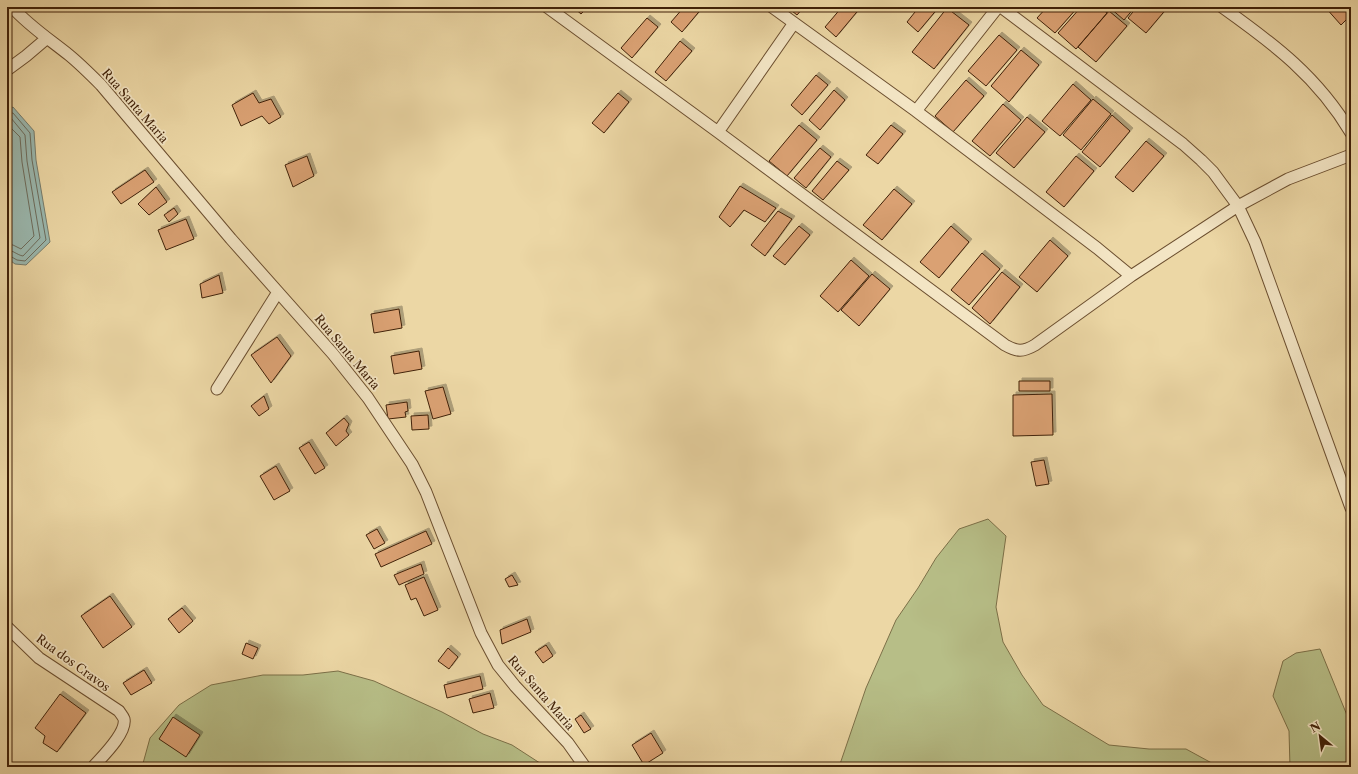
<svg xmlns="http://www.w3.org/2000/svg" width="1358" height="774" viewBox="0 0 1358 774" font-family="'Libre Caslon Text',serif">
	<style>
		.green { fill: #b7be87; stroke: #7c7048 }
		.water { fill: #9ab8af; stroke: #767c6c }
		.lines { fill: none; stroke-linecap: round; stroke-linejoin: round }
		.shore { stroke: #6d6c5c; stroke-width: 1 }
		.building { fill: #daa173; stroke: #402108; filter: url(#shadow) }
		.street-casing { stroke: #6b4e2f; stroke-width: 13 }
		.street { stroke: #f3e5c4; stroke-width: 11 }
		.labels { text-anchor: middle; stroke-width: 3.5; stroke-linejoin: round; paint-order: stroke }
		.street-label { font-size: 12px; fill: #402108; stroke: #f3e5c4 }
	</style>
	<defs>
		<filter id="shadow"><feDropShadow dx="3" dy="-3" stdDeviation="0" flood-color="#0004"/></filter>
	</defs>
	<rect width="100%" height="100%" fill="#ecd7a5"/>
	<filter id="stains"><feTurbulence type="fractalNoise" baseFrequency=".005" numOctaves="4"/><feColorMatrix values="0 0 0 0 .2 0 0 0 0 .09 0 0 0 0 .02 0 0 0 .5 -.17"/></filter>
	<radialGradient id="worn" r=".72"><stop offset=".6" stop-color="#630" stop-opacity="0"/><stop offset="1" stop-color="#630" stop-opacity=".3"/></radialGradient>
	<path class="green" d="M988 519 1006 536 996 607 1003 642 1022 675 1043 705 1109 745 1149 749H1186L1219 767H839L866 688 896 620 918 588 936 558 959 529Z
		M1320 649 1351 725V767H1290L1289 731 1273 696 1283 661 1296 653Z
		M338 671 374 681 442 712 483 734 512 745 546 767H142L150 738 179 705 211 685 263 675H303Z"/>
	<path class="water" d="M13 107 34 131 36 160 50 242 26 265 15 264 7 258V110Z"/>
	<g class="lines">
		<path class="shore" d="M7 113H13L30 133 32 160 46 240 25 261 17 260 10 256 7 255
			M7 118H11L25 135 27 161 40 238 23 256C17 255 13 250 7 250
			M7 124 20 137 22 162 34 236 21 249 13 245 7 244"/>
	</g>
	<path class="building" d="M573 7H588L581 14Z
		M684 7H703L682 32 671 22Z
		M787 7H804L797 15Z
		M842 7H861L836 37 825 27Z
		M919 7H939L918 32 907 22Z
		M1047 7H1078L1055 33 1037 18Z
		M1081 7H1100L1107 13 1076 49 1058 33Z
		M1109 7H1135L1124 20Z
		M1137 7H1168L1146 33 1128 18Z
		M1325 7H1351V15L1341 25Z
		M947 8 969 25 934 69 912 52Z
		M1109 11 1127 26 1096 62 1078 47Z
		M647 18 658 27 632 58 621 48Z
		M999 35 1017 50 986 86 968 71Z
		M680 41 692 51 666 81 655 72Z
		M1021 50 1039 65 1009 102 991 86Z
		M816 75 828 85 802 115 791 105Z
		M966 80 984 96 953 132 935 116Z
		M1073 84 1091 100 1060 136 1042 121Z
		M834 90 845 100 820 130 809 120Z
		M253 93 259 103 271 99 281 117 269 124 262 116 241 126 232 105Z
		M618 93 629 102 604 133 592 123Z
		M1093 99 1111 114 1081 150 1063 135Z
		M1003 104 1021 120 990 156 972 141Z
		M1112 115 1130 131 1100 167 1082 152Z
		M1027 117 1045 132 1014 168 996 153Z
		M799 125 817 140 787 176 769 161Z
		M891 125 903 134 878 164 866 155Z
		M1146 141 1164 156 1133 192 1115 177Z
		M820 148 831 157 806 188 794 178Z
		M307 156 314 176 293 187 285 165Z
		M1076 156 1094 171 1064 207 1046 192Z
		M837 161 849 170 823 200 812 191Z
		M145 170 154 182 121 204 112 192Z
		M740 186 776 208 765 222 744 210 730 227 719 217Z
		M156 187 167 202 149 215 138 204Z
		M894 189 912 204 882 240 863 225Z
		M174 208 178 214 169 222 164 215Z
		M778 211 792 219 765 256 751 245Z
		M186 219 194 239 166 250 158 230Z
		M799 226 810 235 785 265 773 256Z
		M951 226 969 242 939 278 920 262Z
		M1050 240 1068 256 1037 292 1019 277Z
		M982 253 1000 269 969 305 951 290Z
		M851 260 869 276 838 312 820 296Z
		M1002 272 1020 287 990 324 972 308Z
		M872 274 890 289 859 326 841 310Z
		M219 275 223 293 202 298 200 284Z
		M399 309 402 328 374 333 371 314Z
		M277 337 291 356 271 383 251 355Z
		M419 351 422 369 394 374 391 356Z
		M1019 381H1050V391H1019Z
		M443 387 451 414 433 419 425 391Z
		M1052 394 1053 435 1013 436V395Z
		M264 396 269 409 259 416 251 406Z
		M407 402 408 411 405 412 406 417 388 419 386 405Z
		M428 415 429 429 412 430 411 416Z
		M344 418 349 424 346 431 349 435 336 446 326 433Z
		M309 442 325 468 315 474 299 448Z
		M1044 460 1049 484 1036 486 1031 462Z
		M276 466 290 491 274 500 260 476Z
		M377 529 385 543 374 549 366 535Z
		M426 531 432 544 381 567 375 554Z
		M421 564 424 574 399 585 394 575Z
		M512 575 518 585 509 587 505 579Z
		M424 577 438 610 424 616 416 598 411 600 405 585Z
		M110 596 132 627 103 648 81 616Z
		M182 608 193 621 179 633 168 619Z
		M527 619 531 632 502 644 500 630Z
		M246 643 258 648 253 659 242 654Z
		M546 645 553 656 543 663 535 652Z
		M448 648 458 657 449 669 438 661Z
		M144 670 152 683 131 695 123 683Z
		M480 676 483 689 447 698 444 685Z
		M490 693 494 708 473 713 469 699Z
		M60 694 86 713 57 752 43 743 45 736 35 728Z
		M581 715 591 729 584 733 575 719Z
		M173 717 200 735 186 757 159 739Z
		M651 733 663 753 644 765 632 745Z"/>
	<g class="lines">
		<defs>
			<path id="street" d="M12 7C29 26 49 39 69 55 80 64 90 74 101 85L231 239 333 354 368 398 412 464 426 492 481 633 498 665 515 686 568 743 585 767
				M547 7 718 132 1005 345C1017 352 1023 352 1035 345L1131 276 1238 206 1288 179 1351 155
				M772 7 916 111 1097 248 1131 276
				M1001 7 1183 144 1201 160 1213 172 1238 206 1255 242 1351 508
				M1222 7C1274 44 1318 77 1351 133
				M7 70 26 56 46 39
				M916 111 998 7
				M718 132 794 23
				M217 389 278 292
				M7 627 39 658 119 711C120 713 123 716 124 719 127 733 102 757 93 767"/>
		</defs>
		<use href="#street" class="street-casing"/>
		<use href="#street" class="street"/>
	</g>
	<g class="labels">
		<g class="street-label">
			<text transform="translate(135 106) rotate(49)" y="4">Rua Santa Maria</text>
			<text transform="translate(347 352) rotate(50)" y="4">Rua Santa Maria</text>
			<text transform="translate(73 663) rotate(36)" y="4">Rua dos Cravos</text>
			<text transform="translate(541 693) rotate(49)" y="4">Rua Santa Maria</text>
		</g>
	</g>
	<rect width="1358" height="774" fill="none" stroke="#ecd7a5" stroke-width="24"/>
	<rect x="8" y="8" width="1342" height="758" fill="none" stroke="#402108" stroke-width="2"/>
	<rect x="12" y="12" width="1334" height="750" fill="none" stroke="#402108"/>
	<g transform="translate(1320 736) rotate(331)" stroke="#f3e5c4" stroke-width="3" paint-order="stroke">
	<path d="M0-3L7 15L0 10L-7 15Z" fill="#402108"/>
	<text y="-6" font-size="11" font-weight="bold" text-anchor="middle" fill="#402108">N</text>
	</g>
	<rect width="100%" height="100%" filter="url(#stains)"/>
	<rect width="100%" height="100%" fill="url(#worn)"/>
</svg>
